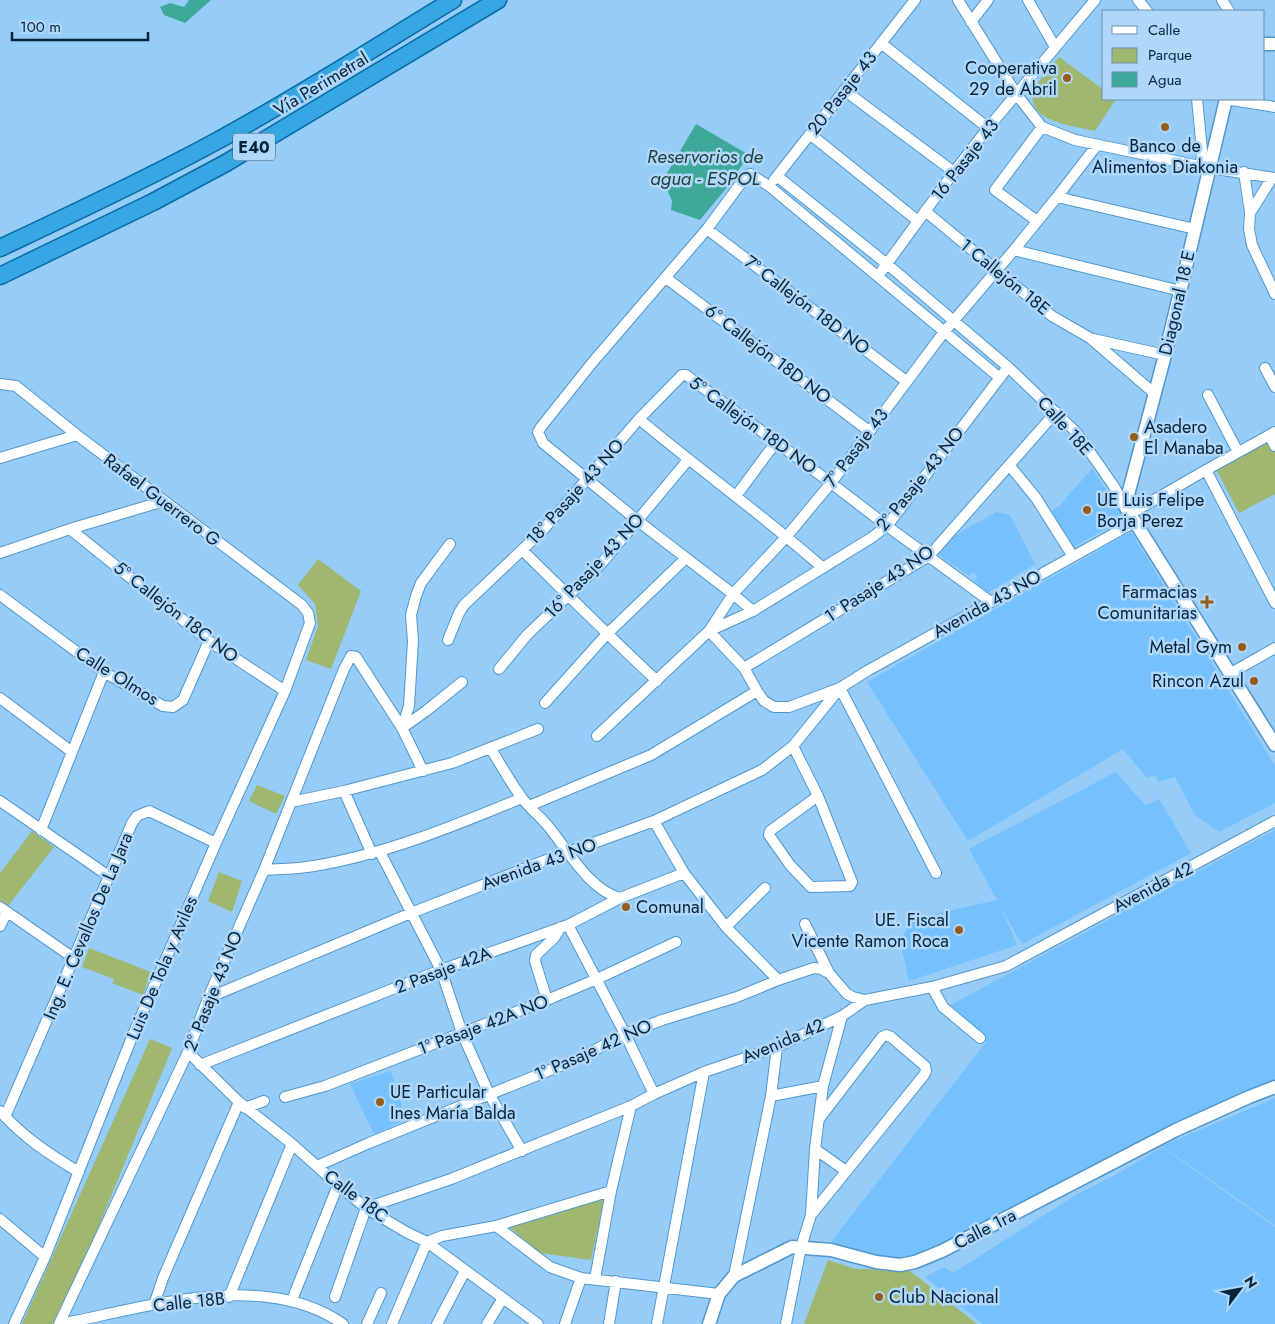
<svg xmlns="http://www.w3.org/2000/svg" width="1275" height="1324" viewBox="0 0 1275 1324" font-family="Jost,sans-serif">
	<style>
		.built { fill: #74c1fd }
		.green { fill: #9fb76e }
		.water { fill: #3ea89a }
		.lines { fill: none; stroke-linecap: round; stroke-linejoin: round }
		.minor-casing { stroke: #5297cc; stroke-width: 12 }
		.tertiary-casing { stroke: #5297cc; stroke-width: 15 }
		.trunk-casing { stroke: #066ba5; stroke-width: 19 }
		.minor { stroke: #fff; stroke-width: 10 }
		.tertiary { stroke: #fff; stroke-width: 12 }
		.trunk { stroke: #37a7e4; stroke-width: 16 }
		.poi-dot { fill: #975c1b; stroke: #afd7f9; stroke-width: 2 }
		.labels { text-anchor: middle; stroke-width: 5; stroke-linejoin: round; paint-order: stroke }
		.shield { fill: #afd7f9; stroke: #395a73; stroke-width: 1 }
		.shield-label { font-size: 16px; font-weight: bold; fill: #07253a }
		.poi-label { font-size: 18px; fill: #07253a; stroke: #afd7f9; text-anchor: end }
		.street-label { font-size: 18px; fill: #07253a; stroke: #afd7f9 }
		.water-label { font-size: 19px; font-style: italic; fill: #20403b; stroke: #afd7f9 }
	</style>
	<rect width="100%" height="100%" fill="#95ccf8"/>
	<path class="built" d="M1092 469 1125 518 1070 549 1048 514 1060 505Z
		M996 512 1010 515 1035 564 988 593 974 581 978 576 973 572 969 576 936 553 949 539Z
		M1131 532 1275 766V803L1219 832 1195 815 1175 777 1158 782 1156 775 1147 778 1123 749 968 841 867 682Z
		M1116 772 1145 805 1159 799 1191 853 1022 944 1001 908 1017 945 909 981 900 941 913 919 997 900 969 849Z
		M1275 830V1081L1127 1147 916 1257 901 1261 828 1246 986 1042 947 1007Z
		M391 1071 406 1120 374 1134 350 1084Z
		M1275 1098V1225L1162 1146Z
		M1162 1147 1275 1227V1324H983L925 1277 944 1267 953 1273 1076 1195 1124 1170Z"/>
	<path class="green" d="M1059 57 1104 90V99H1116L1095 131C1078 127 1041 123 1034 105 1032 101 1033 94 1032 90Z
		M1268 439 1275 451V494L1239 513 1215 467Z
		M318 559 361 591 331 669 306 660 318 626 315 604 298 585Z
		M257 785 285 796 276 814 249 801Z
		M32 831 54 847 8 906 0 900V873Z
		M219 872 242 881 232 912 208 901Z
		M89 948 151 972 143 995 112 983 114 979 82 967Z
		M150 1039 172 1048 96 1233 54 1324H22Z
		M601 1197 604 1199 591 1260 540 1253 509 1227Z
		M828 1260 856 1269 909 1270 977 1324H804Z"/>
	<path class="water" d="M189 0H211L185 23 164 15 160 7 170 3 184 7Z
		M696 124 749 155 724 191 700 220 671 210 672 201 663 180Z"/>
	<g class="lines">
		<defs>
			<path id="minor" d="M958 0 1017 95 1042 127 1075 140 1209 168 1275 178
				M1028 0 1055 47
				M1138 0 1147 11
				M1222 0 1229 11
				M971 22 988 0
				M881 43 988 128
				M844 90 954 172
				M1197 99 1202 150 1201 166
				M1225 99 1275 107
				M810 134 918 221
				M1244 172 1250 213 1249 229 1252 245 1275 294
				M777 176 887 264 1008 367 1076 432 1113 485 1125 506
				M774 180 915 0
				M1057 197 1195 229
				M925 211 1052 316 1090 338 1155 394
				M1250 213 1272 178
				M1037 221 995 190 1042 127
				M707 229 906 381
				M1014 250 1181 291
				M878 276 954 172 988 128 1095 0
				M666 278 869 431
				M1093 339 1165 355
				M1008 367 887 526 871 538 753 611 709 631 744 668 757 691 764 701 774 707H789L840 688 867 671 1135 522
				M1265 368 1275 387
				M0 384 16 386 77 435 302 605 308 613 310 623 285 691 216 843 132 1037 45 1257 14 1324
				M1208 395 1238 452
				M639 419C700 470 764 516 823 568
				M1269 435 1275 446
				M0 458 77 435
				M1010 466 1036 498 1072 555
				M1206 470 1275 603
				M736 496 776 442
				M1130 514 1206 470 1275 432
				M70 529 209 641 285 691
				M450 544 421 583 416 596 411 615 413 641 409 706 402 728 426 711 462 682
				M522 550C567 594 611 638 657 681
				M0 553 70 529 164 501
				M0 595 104 672 163 706 173 707 183 700 209 641
				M753 611 733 594 638 521 543 443 538 432 541 427 592 363 707 229 747 175 750 174 769 186 1000 378
				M448 640 459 613 464 605 542 531 639 419 682 375H686L831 483 887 526 991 602
				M744 668 929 556 1056 412
				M499 669 527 635 601 564 688 460
				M1231 673 1275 648
				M0 698 72 752
				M545 703 606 635 686 558
				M597 736 709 631 733 594 787 536 831 483 944 332 1014 250 1057 197 1097 145
				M793 746 818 796 852 882 850 886 811 887 790 865 769 835 770 831 818 796
				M491 749C501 765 510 782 522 798 529 808 540 816 548 826 568 850 589 890 620 898
				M344 791 372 854
				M0 801 110 877
				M291 802 344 791 452 763 538 729
				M529 806 651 755 757 691
				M654 821 684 873 726 927 778 980
				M41 830 104 672
				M380 852 441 970 462 1033 489 1094 522 1151
				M264 870C280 869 297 869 314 866 386 854 454 826 522 798
				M0 907 75 959
				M805 924 829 973
				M568 925 625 1034 654 1094
				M0 926 7 912
				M726 927 765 888
				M932 987 943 1007 980 1038
				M208 998 411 913 544 861 654 821 762 770 793 746 840 688 936 873
				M547 1000 535 961 536 955 554 938 561 927
				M188 1052 239 1102 292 1144 338 1185 366 1208 406 1232 427 1242 538 1324
				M200 1065 441 970 568 925 620 898 684 873
				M771 1096 823 1086
				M285 1097 325 1086 547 1000 597 979 676 942
				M245 1108 264 1101
				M0 1111C23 1137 50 1155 79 1172
				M5 1117 132 823 137 816 149 811 216 843
				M815 1149 846 1171
				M317 1166 369 1143 580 1058 625 1034 662 1020 737 997 778 980 814 968 821 969 829 973 847 994 853 997 865 1000
				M811 1215 924 1075 926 1071 925 1066 891 1037 886 1035 882 1037 819 1119
				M0 1219 45 1257
				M496 1226 611 1191
				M427 1242 442 1236 496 1226 550 1267 581 1278 719 1294
				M734 1276 771 1096 777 1047
				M595 1279 611 1191 631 1106
				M229 1297 292 1144
				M335 1297 366 1208 451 1179 631 1106 654 1094 704 1072 777 1047 842 1016 865 1000 932 987 1006 966 1275 821
				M292 1300 338 1185
				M154 1305 163 1278 239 1102
				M59 1324 188 1052 208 998 264 870 344 669 351 656 356 657 402 728 423 771
				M61 1324C148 1307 264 1269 343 1324
				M367 1324 381 1293
				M392 1324 427 1242
				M437 1324 465 1271
				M487 1324 503 1298
				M565 1324 581 1278
				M609 1324 616 1281
				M657 1324 704 1072
				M786 1324 801 1247 811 1215 815 1149 823 1086 842 1016"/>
			<path id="tertiary" d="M1264 44H1275
				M1226 99 1165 355 1125 506 1275 745
				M709 1324 719 1294 734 1276 792 1247 831 1250 876 1262 900 1265 915 1262 942 1251 1176 1130 1249 1097 1275 1087"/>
			<path id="trunk" d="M0 248C72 214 145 180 215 142 296 98 374 48 453 0
				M0 276 153 202 226 163 498 0"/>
		</defs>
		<use href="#minor" class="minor-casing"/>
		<use href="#tertiary" class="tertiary-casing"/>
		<use href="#trunk" class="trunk-casing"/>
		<use href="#minor" class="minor"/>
		<use href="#tertiary" class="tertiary"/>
		<use href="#trunk" class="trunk"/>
	</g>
	<g class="poi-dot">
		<circle cx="1067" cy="78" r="5"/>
		<circle cx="1165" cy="127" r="5"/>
		<circle cx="1134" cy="437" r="5"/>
		<circle cx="1087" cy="510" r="5"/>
		<path d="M1204.5 594.5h5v5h5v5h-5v5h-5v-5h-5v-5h5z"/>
		<circle cx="1242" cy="647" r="5"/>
		<circle cx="1254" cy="681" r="5"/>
		<circle cx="626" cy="907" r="5"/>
		<circle cx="959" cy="930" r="5"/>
		<circle cx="380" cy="1102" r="5"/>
		<circle cx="879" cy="1297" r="5"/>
	</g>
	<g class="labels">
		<rect class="shield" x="233" y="133.5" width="42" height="27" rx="4"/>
		<g class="shield-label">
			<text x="254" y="153">E40</text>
		</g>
		<g class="poi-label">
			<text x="1057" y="74">Cooperativa<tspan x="1057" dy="21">29 de Abril</tspan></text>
			<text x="1165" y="152" text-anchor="middle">Banco de<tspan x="1165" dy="21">Alimentos Diakonia</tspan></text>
			<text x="1144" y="433" text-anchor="start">Asadero<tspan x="1144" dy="21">El Manaba</tspan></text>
			<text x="1097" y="506" text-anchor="start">UE Luis Felipe<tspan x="1097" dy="21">Borja Perez</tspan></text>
			<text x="1197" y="598">Farmacias<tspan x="1197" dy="21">Comunitarias</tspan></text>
			<text x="1232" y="653">Metal Gym</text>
			<text x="1244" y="687">Rincon Azul</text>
			<text x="636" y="913" text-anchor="start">Comunal</text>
			<text x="949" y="926">UE. Fiscal<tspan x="949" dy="21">Vicente Ramon Roca</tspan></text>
			<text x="390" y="1098" text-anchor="start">UE Particular<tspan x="390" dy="21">Ines María Balda</tspan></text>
			<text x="889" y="1303" text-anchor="start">Club Nacional</text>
		</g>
		<g class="street-label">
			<text transform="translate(321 84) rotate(-31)" y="6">Vía Perimetral</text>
			<text transform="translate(842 93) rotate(-52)" y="6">20 Pasaje 43</text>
			<text transform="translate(965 160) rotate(-52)" y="6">16 Pasaje 43</text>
			<text transform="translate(1005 277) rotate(39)" y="6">1 Callejón 18E</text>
			<text transform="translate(1177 303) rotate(-77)" y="6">Diagonal 18 E</text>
			<text transform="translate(807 305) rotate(37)" y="6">7° Callejón 18D NO</text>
			<text transform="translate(768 354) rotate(37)" y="6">6° Callejón 18D NO</text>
			<text transform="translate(753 425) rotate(36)" y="6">5° Callejón 18D NO</text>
			<text transform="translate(1065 426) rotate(48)" y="6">Calle 18E</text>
			<text transform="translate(856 448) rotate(-53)" y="6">7° Pasaje 43</text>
			<text transform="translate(920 479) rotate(-51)" y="6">2° Pasaje 43 NO</text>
			<text transform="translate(575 492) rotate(-48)" y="6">18° Pasaje 43 NO</text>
			<text transform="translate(162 500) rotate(37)" y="6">Rafael Guerrero G</text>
			<text transform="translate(594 566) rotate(-47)" y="6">16° Pasaje 43 NO</text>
			<text transform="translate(879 584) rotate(-33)" y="6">1° Pasaje 43 NO</text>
			<text transform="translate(987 604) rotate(-29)" y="6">Avenida 43 NO</text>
			<text transform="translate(176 612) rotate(38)" y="6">5° Callejón 18C NO</text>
			<text transform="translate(117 676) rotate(32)" y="6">Calle Olmos</text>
			<text transform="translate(539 864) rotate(-20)" y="6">Avenida 43 NO</text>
			<text transform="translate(1153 887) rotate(-28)" y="6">Avenida 42</text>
			<text transform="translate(88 926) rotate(-67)" y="6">Ing. E. Cevallos De La Jara</text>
			<text transform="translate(162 968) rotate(-67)" y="6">Luis De Tola y Aviles</text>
			<text transform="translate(443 970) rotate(-21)" y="6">2 Pasaje 42A</text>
			<text transform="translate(213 991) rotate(-68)" y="6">2° Pasaje 43 NO</text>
			<text transform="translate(483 1025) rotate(-21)" y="6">1° Pasaje 42A NO</text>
			<text transform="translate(783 1041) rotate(-23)" y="6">Avenida 42</text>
			<text transform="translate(593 1050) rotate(-24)" y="6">1° Pasaje 42 NO</text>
			<text transform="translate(356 1196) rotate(37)" y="6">Calle 18C</text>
			<text transform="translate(985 1229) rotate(-27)" y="6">Calle 1ra</text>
			<text transform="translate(189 1302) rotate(-6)" y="6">Calle 18B</text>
		</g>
		<g class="water-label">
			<text x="705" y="163">Reservorios de<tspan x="705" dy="22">agua - ESPOL</tspan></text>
		</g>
	</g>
	<rect x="1102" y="10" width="162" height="90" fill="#afd7f9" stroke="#6c90ad"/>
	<rect x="1112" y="26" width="25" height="8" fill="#ffffff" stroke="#6c90ad"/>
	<text x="1148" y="35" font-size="15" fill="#07253a">Calle</text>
	<rect x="1112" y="48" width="25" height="15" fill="#9fb76e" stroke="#6c90ad"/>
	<text x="1148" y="60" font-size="15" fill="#07253a">Parque</text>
	<rect x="1112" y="72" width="25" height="15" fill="#3ea89a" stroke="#6c90ad"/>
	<text x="1148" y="85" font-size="15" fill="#07253a">Agua</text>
	<g transform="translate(1240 1289) rotate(58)" stroke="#afd7f9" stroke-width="4" paint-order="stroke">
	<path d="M0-4L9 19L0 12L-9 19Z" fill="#07253a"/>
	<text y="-8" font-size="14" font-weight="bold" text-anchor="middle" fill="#07253a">N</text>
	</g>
	<path d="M12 32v8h136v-8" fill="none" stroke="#07253a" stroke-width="2.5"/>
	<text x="20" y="32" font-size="15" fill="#07253a" stroke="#afd7f9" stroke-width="4" paint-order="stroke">100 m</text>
</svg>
